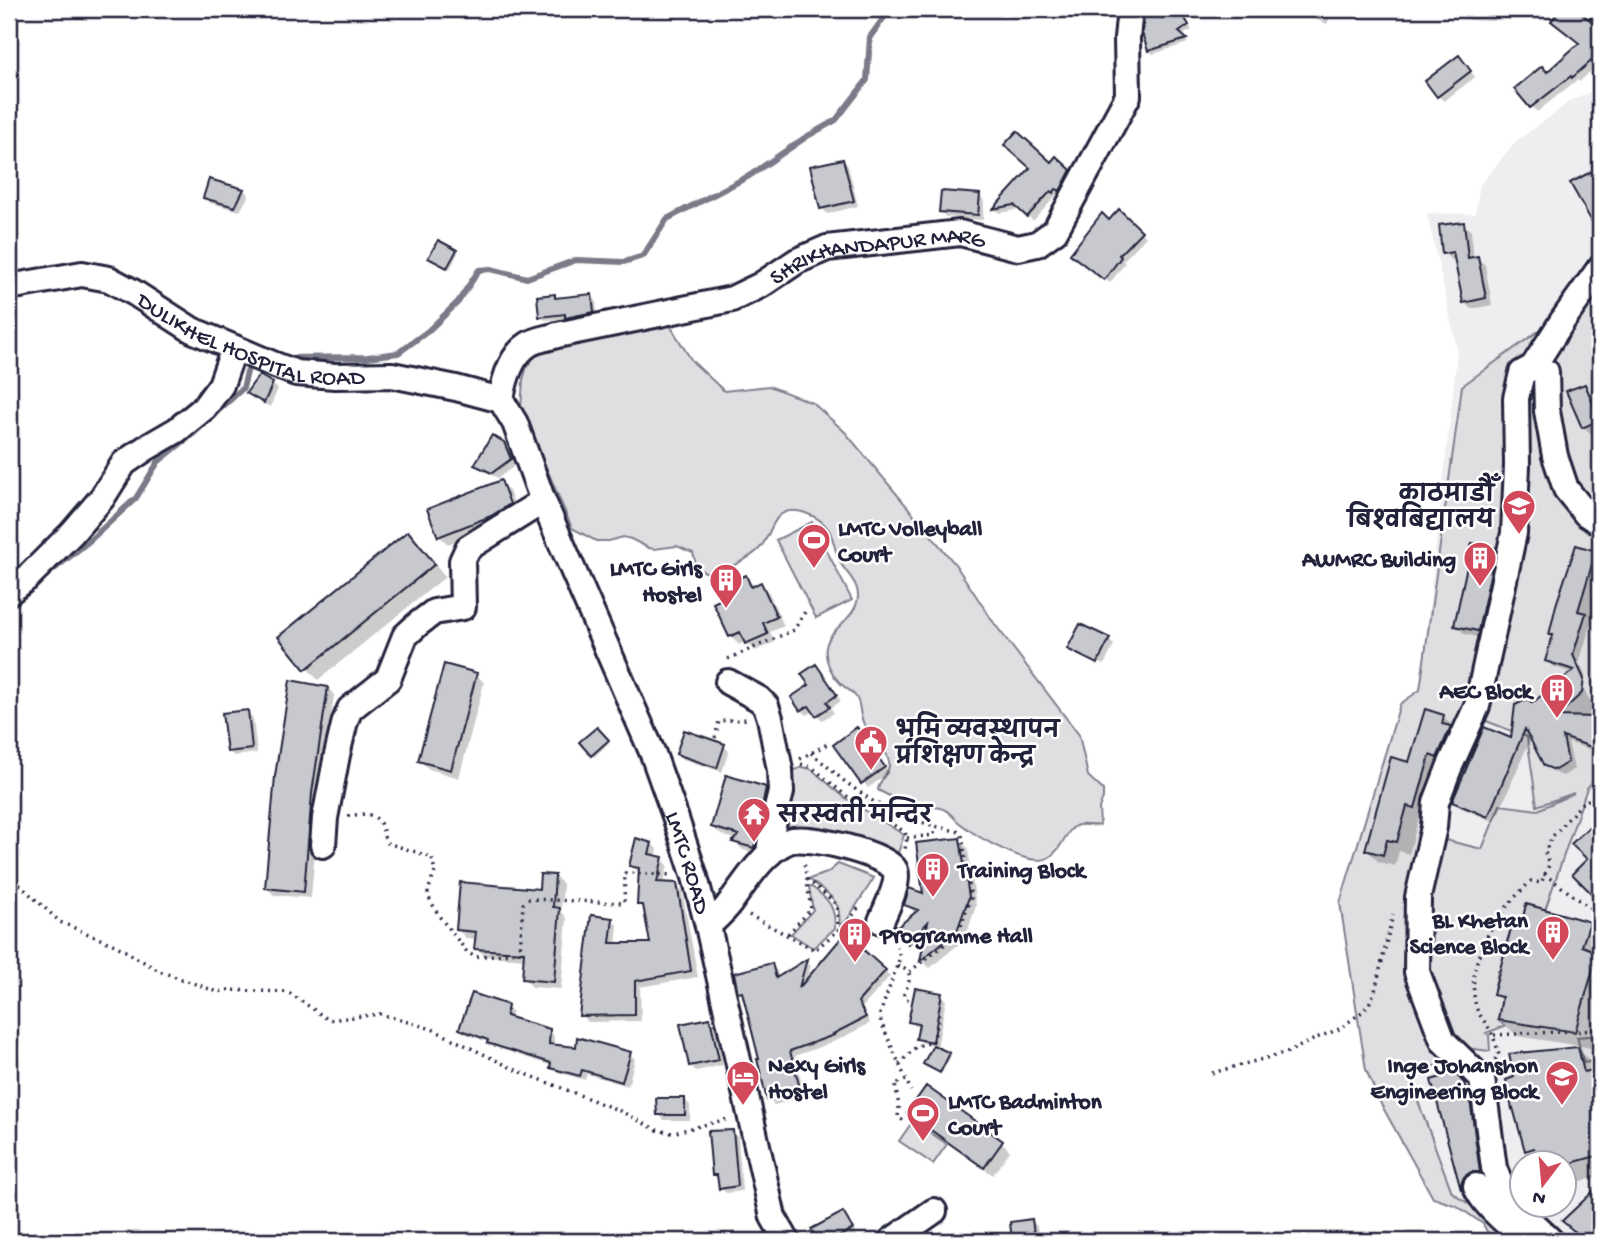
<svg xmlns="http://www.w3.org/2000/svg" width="1609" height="1250" viewBox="0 0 1609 1250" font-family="'Gochi Hand','Playpen Sans Deva',sans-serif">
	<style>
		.built { fill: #eeeef1; fill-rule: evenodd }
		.green { fill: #dfdfe2; stroke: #80808e; stroke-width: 2; fill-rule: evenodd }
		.shadow { fill: #0003; fill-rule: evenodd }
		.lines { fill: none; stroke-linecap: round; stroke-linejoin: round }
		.stream { stroke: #7a7a88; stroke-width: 6 }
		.building { fill: #c8c8cf; stroke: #22223b; stroke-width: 2 }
		.minor-casing { stroke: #22223b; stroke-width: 30 }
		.path { stroke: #22223b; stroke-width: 3.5; stroke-dasharray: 2 5; stroke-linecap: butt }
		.minor { stroke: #fff; stroke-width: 24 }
		.labels { text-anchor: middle; stroke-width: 5; stroke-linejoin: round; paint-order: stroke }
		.street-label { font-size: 23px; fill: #22223b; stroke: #fff }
		.poi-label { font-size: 23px; font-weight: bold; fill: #22223b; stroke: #fff; text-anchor: start }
	</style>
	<rect width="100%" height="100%" fill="#fff"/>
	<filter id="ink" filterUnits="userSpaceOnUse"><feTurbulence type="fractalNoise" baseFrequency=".0143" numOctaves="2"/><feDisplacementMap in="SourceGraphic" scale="14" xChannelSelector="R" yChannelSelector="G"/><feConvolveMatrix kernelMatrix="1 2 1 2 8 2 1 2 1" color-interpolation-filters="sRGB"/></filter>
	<g filter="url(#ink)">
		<path class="built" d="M1590 92 1600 99V1241H1492L1483 1224 1457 1206 1433 1198 1381 1104 1366 1070 1340 903 1400 704 1420 690 1454 383 1457 348 1427 213 1475 214 1480 185 1516 141 1553 115 1568 102ZM1522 1162H1564V1204H1522Z"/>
		<path class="green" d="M1600 260V773L1587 788 1545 910 1526 904 1522 923 1513 922 1504 951 1514 954 1509 971H1498L1493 994 1502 997 1498 1020 1505 1026 1486 1033 1489 1035 1490 1051 1459 1047 1453 1064 1406 1069 1452 1192 1521 1241H1492L1483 1224 1457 1206 1433 1198 1381 1104 1366 1070 1340 903 1400 704 1420 690 1462 386 1544 327ZM1476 717 1527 737 1537 806 1574 793 1538 810 1500 805 1482 849 1445 840 1432 884 1423 824Z
			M666 319 692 361 724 391 769 386 813 403 845 432 955 564 994 623 1079 735 1088 776 1103 790V798L1099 808 1100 825C1093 826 1085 824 1078 825 1065 828 1062 854 1045 859 1025 865 977 837 961 824 955 820 951 813 945 810 937 805 927 808 918 806 904 804 891 797 878 790 879 779 891 772 889 762 886 745 869 736 863 722 859 714 861 704 856 697 852 691 845 688 840 683 833 676 827 664 826 655 822 630 856 622 858 597 859 582 845 573 839 560 835 551 834 540 829 530 820 516 792 503 778 517 770 526 768 540 759 549 752 557 723 572 712 573 707 573 702 571 697 569L693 553 677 546 654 549 649 548 631 539 623 537 609 541H596L572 528 521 408 523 380 527 366 538 353 560 345Z
			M812 522 852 600 816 618 776 540Z
			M802 767 811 769 844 797 904 835 896 859C875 850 832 828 810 827 801 827 791 830 783 834L786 774Z
			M838 864 874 878 847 920 840 926C839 920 840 914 838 908 835 896 818 887 809 879L827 873Z
			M809 887H812C829 900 835 906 835 928L813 948 791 934 813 910Z
			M1600 1035V1084L1593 1061 1584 1063 1577 1037Z
			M913 1121 947 1144 933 1164 899 1141Z"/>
		<path class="shadow" d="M1174 9H1178L1180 11 1192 30 1181 36 1188 43 1153 54 1149 50Z
			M1300 9H1334L1327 24 1305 15Z
			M1464 9H1496L1495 21 1469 20 1464 14Z
			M1584 42 1600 60V63L1579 82 1577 80 1537 112 1517 89 1548 74Z
			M1464 63 1475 77 1444 101 1438 96Z
			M1056 159 1075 176 1058 196 1057 195 1033 221 1021 209 999 213 995 209 1032 168 1051 164ZM1022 202 1023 205 1005 208V205Z
			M843 160 848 166 858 206 827 214 822 208Z
			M210 181 244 190 249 195 240 211 210 203 205 198Z
			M979 195 984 201 983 220 946 217 941 212Z
			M1120 212 1146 237 1123 261 1125 263 1110 283 1078 259Z
			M1463 224 1471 231 1474 259 1477 258 1485 265 1492 305 1471 309 1464 302 1456 259 1451 260 1444 253Z
			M456 251 458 253 450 269 432 260Z
			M554 296 558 300 591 296 596 300 597 316 571 321 567 318 545 320 540 316Z
			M272 384 278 389 270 407 254 398 249 393Z
			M1584 386 1600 402V444L1583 427Z
			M503 444 509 450 516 465 498 478 482 470 477 464Z
			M500 482 509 491 518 513 500 524 448 544 439 536Z
			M419 545 445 577 318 680 307 668Z
			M1577 547 1600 554V594L1579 663 1586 677 1554 667 1547 660 1554 638 1550 634Z
			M1495 550 1503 558 1486 639 1465 634 1456 626Z
			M745 577 754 586 761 584 769 593 784 626 770 632 775 642 755 651 746 641 739 645 730 636 728 598Z
			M1109 640 1114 645 1104 665 1073 650V652L1070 649Z
			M816 666 841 701 831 708 834 713 822 720 814 711 807 715 802 710 811 686Z
			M476 674 484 683 459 778 429 769 420 761Z
			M1579 680 1600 720V753L1568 742 1574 769 1563 776 1553 772 1545 765 1531 737 1495 822 1461 808 1454 801 1512 741 1532 705Z
			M328 688 334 695 319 801 311 898 274 895 267 888Z
			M247 712 253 718 257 753 234 756 228 751Z
			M1443 717 1456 729 1427 819 1419 817 1409 854 1399 851 1395 866 1379 862 1367 850 1410 764Z
			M597 729 609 743 594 757 582 742Z
			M862 735 889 773 868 788 835 745Z
			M724 746 729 751 722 772 683 759 678 753Z
			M765 788 773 797 762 855 743 850 735 842 738 840 721 835 713 827Z
			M1600 817V900L1574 874 1589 859 1574 844Z
			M959 840 968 848 976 906 965 939 930 968 922 961 926 942 918 951 898 929 916 914 906 904 925 895Z
			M652 844 658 850 656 857 662 859 668 865 663 884 676 885 682 891 698 977 640 987 641 1021 588 1022 581 1015 612 920 618 926 616 945 652 944 646 910 639 904 641 872 637 871 631 865Z
			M555 876 563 884 561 911 567 918 561 989 532 987 524 978 526 959 485 956 476 948 477 939 466 938 458 930 540 890Z
			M1589 924 1600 935V1018L1592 1048 1517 1036 1500 1020 1503 1002 1495 994Z
			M845 936 890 976 862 1008 870 1023 838 1040 795 1056 805 1097 774 1105 769 1099 761 1060 745 997 740 992 772 965 777 971 779 979 807 962 811 966 807 981Z
			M941 995 946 1000 937 1048 951 1056 942 1073 925 1064 935 1045 923 1043 918 1038 920 1027 915 1026 910 1021Z
			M507 1006 512 1012 511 1020 549 1030 554 1036V1046L630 1054 635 1059 628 1086 587 1074 585 1080 557 1072 552 1066 495 1047 490 1043 466 1034 461 1029Z
			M709 1020 715 1025 723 1065 696 1071 691 1066Z
			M1577 1048 1594 1065 1597 1076 1600 1080V1176L1564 1186V1162H1540L1527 1150Z
			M1454 1075 1481 1102 1496 1188 1478 1203 1464 1189 1433 1081Z
			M927 1089 1002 1142 1010 1151 993 1175 918 1122 909 1113Z
			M685 1100 690 1105V1120H664L658 1114Z
			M733 1132 738 1137 742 1191 726 1193 721 1188 719 1180 714 1175Z
			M843 1214 848 1219 857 1235 846 1241H820L813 1230Z
			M1032 1221 1037 1226 1039 1241H1014L1012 1224Z
			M940 1231 949 1241H927Z"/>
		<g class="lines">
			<path class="stream" d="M283 358 368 357 398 353 428 331 458 302 479 270 491 269 527 278 576 260 624 262 643 256 667 219 749 176 806 137 836 120 867 80 870 37 890 9
				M42 579 88 542 136 498 158 462 193 434 243 388 247 372
				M9 608 21 598"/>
		</g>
		<path class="building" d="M1170 9H1179L1189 25 1179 32 1187 39 1148 51 1142 33 1144 16Z
			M1561 9H1576L1600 28V53L1572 78 1571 76 1530 108 1514 89 1542 66 1547 72 1579 43 1551 21Z
			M1459 55 1471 71 1437 97 1425 81Z
			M1017 131 1051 162 1056 156 1071 170 1060 191 1056 189 1053 193 1051 191 1027 217 1014 205 993 209 1030 168 1004 145Z
			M843 159 854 201 820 209 810 166Z
			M1600 167V236L1570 183Z
			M209 179 244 189 235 207 203 198Z
			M941 191 980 194 978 215 939 212Z
			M1119 209 1142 231 1119 255 1121 257 1104 280 1070 254 1102 213 1109 220Z
			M1464 222 1468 258 1478 256 1486 298 1463 303 1453 252 1442 254 1439 225Z
			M438 240 457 250 447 268 428 258Z
			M555 294V298L592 294 594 312 565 318V314L539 317 537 296Z
			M259 375 273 383 264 403 246 393Z
			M1585 384 1600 420 1582 428 1566 391Z
			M492 435 504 442 511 459 492 473 474 465Z
			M501 480 510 504 491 516 438 537 427 509Z
			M408 531 435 564 305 670 278 637Z
			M1472 543 1496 548 1478 631 1454 626Z
			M1576 545 1596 551 1578 611 1586 613 1573 655 1584 679 1582 693 1557 716 1597 717 1600 723V742L1594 748 1563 737 1568 762 1555 770 1544 766 1525 729 1488 817 1452 802 1484 727 1511 738 1515 705 1528 699 1532 703 1574 670 1545 661 1553 635H1549L1556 605Z
			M746 575 751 587 761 582 777 617 763 623 768 634 745 644 740 632 729 637 713 603 726 597 721 586Z
			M1080 624 1110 638 1097 664 1067 649Z
			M444 664 477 673 451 770 418 761Z
			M816 664 837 695 827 702 830 707 816 716 809 706 800 711 791 697 809 685 801 674Z
			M290 680 328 687 312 793 304 892 265 888 275 776Z
			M1425 709 1444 715 1442 724 1451 726 1437 758 1430 755 1415 808 1407 806 1397 842 1387 840 1383 855 1365 850 1391 757 1409 762Z
			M248 710 252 749 227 752 222 713Z
			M597 727 609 740 591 756 579 742Z
			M857 727 885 767 861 784 833 745Z
			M684 730 725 744 717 768 676 754Z
			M726 775 766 787 754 848 732 842 739 835 711 827Z
			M1590 826 1600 836V902L1572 874 1587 859 1571 844Z
			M636 838 652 843 649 854 663 857 657 882 677 883 691 971 635 981V1015L579 1016 591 915 613 918 610 943H650L643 905H637L639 868 629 866Z
			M960 838 969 897 957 931 920 961 928 922 908 944 895 929 918 910 904 905 909 888 923 893 916 843Z
			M540 874 555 875 553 907 560 908 554 982 522 979 524 952 474 949 476 932 456 930 460 882 539 889Z
			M1526 904 1590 922 1582 946 1598 952 1575 1032 1498 1020 1502 997 1493 995 1513 921 1522 923Z
			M842 937H849L886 970 858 1002 866 1017 833 1034 834 1035 790 1051 801 1092 767 1100 757 1059H759L742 992 738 993 734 973 772 963 776 978 807 959 799 988Z
			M915 988 942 993 933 1042 916 1039 919 1024 908 1022Z
			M472 993 508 1005 506 1016 550 1029 549 1044 576 1047 577 1037 631 1052 622 1082 582 1070 580 1076 550 1068 551 1063 487 1043 488 1040 459 1029Z
			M710 1018 719 1060 689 1066 680 1024Z
			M933 1045 950 1053 940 1073 923 1064Z
			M1578 1047 1584 1072 1593 1070 1600 1096V1155L1564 1165V1163H1538L1534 1148 1525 1151 1513 1108 1512 1109 1506 1080 1514 1077 1509 1054Z
			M1455 1073 1464 1083 1471 1106 1480 1172H1471L1464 1177 1461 1184V1190L1431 1080Z
			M926 1086 1003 1141 984 1168 907 1113Z
			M656 1098H685V1115H657Z
			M733 1130 738 1186 719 1189 717 1175H712L708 1131Z
			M1600 1185V1241H1586L1562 1221Z
			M843 1212 853 1229 831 1241H818L811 1229Z
			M1032 1219 1035 1241H1012L1010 1222Z"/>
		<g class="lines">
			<defs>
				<g id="minor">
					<path id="s1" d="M9 287 82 274 109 279 133 292 192 330 275 365 296 373 335 376 392 375 456 388 501 400"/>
					<path d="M1533 367 1546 372 1547 411 1555 456 1566 489 1586 514 1600 523"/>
					<path id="s2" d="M501 400 515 423 543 501 653 754 675 816 695 877 708 926 773 1217 787 1241"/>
					<path id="s3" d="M501 400C504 381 511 355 529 344 537 339 549 338 557 335L732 299 761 285 797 261 827 248 960 233 1018 248 1037 244 1055 231 1128 96 1127 38 1130 9"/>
					<path d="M9 592 27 578 72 533 102 498 124 463 146 448 177 430 204 408 221 385 234 348"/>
					<path d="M728 682 759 699 766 706 770 718 780 770 781 792 772 829 769 854"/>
					<path d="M323 845 325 818 337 755 345 721 350 709 388 679 405 636 418 624 434 612 463 607 462 561 468 548 543 501"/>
					<path d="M708 926C714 920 721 914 727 907 743 886 764 850 789 841 806 834 887 854 895 870 900 882 886 909 881 921"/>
					<path d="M1476 1186C1481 1203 1513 1229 1527 1241"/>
					<path d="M891 1241 934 1211"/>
					<path d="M1551 1241 1518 1210 1502 1189 1494 1168 1482 1079 1443 1041 1417 972 1418 897 1434 827 1436 802 1449 768 1477 706 1514 533 1517 465 1516 398 1522 373 1533 367 1563 320 1600 268"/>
				</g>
			</defs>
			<use href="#minor" class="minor-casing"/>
			<path class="path" d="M728 659 794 630 806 610
				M715 738 719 721 748 719
				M811 753C827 765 841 780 858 791 888 814 924 824 960 832L962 836 971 898 958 934 909 972
				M800 759 829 743
				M801 764 813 768 845 795 905 832 907 838 905 849
				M348 816C360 814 375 811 381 825 384 831 383 837 387 843L432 857 435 872 428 891V896L439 916 467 952 475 957 520 952 523 904 529 899 624 903 625 873 672 875
				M907 838 934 835 935 827
				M1544 874 1600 915
				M9 875 60 922 117 946 159 971 218 992 228 990 288 992 329 1020 380 1014 432 1029 516 1070 620 1111 657 1130 672 1133 728 1119
				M807 879 833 901 837 908 838 930
				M749 915 815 950 848 922 859 907 862 908
				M788 934 811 909 804 862
				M894 940 899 953V960L880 1014 881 1022 911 1091
				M897 966C915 971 910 980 904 994L906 999 910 1000
				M1494 1035 1600 1030
				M1495 1060 1499 1055C1497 1048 1495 1040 1492 1034 1488 1024 1478 1016 1476 1006 1464 958 1498 912 1531 881L1541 883 1549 865 1545 852 1552 837 1582 803 1600 794
				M899 1064 917 1046 933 1042 940 1014
				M1212 1073 1288 1052 1319 1037 1339 1029 1362 1012 1369 1004 1375 991 1393 914
				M906 1080 895 1084 899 1106 898 1117 907 1123"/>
			<use href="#minor" class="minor"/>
		</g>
	</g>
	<defs>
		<symbol id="university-pin" viewBox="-11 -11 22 30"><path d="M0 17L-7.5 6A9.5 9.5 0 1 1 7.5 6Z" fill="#d1495b" stroke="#fff"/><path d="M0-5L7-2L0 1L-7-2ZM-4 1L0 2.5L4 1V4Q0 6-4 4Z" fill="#fff"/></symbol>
		<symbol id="stadium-pin" viewBox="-11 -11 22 30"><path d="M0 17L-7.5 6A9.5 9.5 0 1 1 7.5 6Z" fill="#d1495b" stroke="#fff"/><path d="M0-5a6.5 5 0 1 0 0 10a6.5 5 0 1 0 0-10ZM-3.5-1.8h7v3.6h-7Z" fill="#fff"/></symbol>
		<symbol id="building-pin" viewBox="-11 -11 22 30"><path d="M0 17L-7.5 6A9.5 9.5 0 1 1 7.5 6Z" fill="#d1495b" stroke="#fff"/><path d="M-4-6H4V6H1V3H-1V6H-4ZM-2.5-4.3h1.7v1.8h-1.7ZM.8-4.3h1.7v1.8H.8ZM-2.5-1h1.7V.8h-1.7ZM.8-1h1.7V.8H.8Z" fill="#fff"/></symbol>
		<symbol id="civic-pin" viewBox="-11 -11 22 30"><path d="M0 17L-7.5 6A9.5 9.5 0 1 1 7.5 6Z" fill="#d1495b" stroke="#fff"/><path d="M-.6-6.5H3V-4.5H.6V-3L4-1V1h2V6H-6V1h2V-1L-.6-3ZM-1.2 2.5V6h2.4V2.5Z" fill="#fff"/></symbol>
		<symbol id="temple-pin" viewBox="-11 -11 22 30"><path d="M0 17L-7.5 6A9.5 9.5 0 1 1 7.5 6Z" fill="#d1495b" stroke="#fff"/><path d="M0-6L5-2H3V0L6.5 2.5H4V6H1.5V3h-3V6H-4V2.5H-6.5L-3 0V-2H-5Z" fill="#fff"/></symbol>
		<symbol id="hotel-pin" viewBox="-11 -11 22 30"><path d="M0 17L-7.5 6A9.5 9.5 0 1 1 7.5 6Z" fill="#d1495b" stroke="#fff"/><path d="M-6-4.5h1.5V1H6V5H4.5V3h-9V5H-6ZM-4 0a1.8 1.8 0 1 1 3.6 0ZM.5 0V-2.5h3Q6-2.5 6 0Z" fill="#fff"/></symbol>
		<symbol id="school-pin" viewBox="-11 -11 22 30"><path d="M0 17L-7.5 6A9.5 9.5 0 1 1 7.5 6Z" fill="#d1495b" stroke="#fff"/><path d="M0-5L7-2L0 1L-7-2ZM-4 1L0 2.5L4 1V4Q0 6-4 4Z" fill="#fff"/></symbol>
	</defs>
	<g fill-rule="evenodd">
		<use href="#university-pin" x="1500" y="487" width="38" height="52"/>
		<use href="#stadium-pin" x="795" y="521" width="38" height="52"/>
		<use href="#building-pin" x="1461" y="539" width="38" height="52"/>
		<use href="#building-pin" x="707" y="561" width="38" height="52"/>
		<use href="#building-pin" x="1538" y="671" width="38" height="52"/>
		<use href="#civic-pin" x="852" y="723" width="38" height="52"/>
		<use href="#temple-pin" x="735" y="795" width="38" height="52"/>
		<use href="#building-pin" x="914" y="850" width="38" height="52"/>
		<use href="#building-pin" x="1534" y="913" width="38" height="52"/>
		<use href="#building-pin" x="836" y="915" width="38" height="52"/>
		<use href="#hotel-pin" x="724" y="1058" width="38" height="52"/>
		<use href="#school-pin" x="1543" y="1058" width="38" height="52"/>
		<use href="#stadium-pin" x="904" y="1094" width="38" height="52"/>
	</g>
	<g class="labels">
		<g class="street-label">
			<text dy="8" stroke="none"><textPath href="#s3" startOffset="429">SHRIKHANDAPUR MARG</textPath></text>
			<text dy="8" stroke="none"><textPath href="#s1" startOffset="259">DULIKHEL HOSPITAL ROAD</textPath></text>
			<text dy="8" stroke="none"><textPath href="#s2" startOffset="500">LMTC ROAD</textPath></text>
		</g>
		<g class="poi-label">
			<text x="1494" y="501" text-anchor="end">काठमाडौँ<tspan x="1494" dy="26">बिश्वबिद्यालय</tspan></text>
			<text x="838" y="535">LMTC Volleyball<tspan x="838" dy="26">Court</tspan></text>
			<text x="1456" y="566" text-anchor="end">AWMRC Building</text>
			<text x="702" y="575" text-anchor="end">LMTC Girls<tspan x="702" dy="26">Hostel</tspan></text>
			<text x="1532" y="698" text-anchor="end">AEC Block</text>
			<text x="896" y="737">भूमि व्यवस्थापन<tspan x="896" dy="26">प्रशिक्षण केन्द्र</tspan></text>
			<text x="778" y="822">सरस्वती मन्दिर</text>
			<text x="958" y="877">Training Block</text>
			<text x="1528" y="927" text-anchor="end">BL Khetan<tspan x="1528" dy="26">Science Block</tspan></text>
			<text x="880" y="942">Programme Hall</text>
			<text x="768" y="1072">Nexy Girls<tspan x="768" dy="26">Hostel</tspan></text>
			<text x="1538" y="1072" text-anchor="end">Inge Johanshon<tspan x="1538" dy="26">Engineering Block</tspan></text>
			<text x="948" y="1108">LMTC Badminton<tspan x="948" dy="26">Court</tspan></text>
		</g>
	</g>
	<rect width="1609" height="1250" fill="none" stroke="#fff" stroke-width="35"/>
	<rect x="18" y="18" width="1574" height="1215" fill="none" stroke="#22223b" stroke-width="2.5" filter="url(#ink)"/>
	<g transform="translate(1543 1184) rotate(196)"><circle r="33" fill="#ffffff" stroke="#a7a7b1" stroke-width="2"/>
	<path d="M0-5L12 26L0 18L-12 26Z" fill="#d1495b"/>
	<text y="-10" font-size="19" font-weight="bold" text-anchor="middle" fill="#22223b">N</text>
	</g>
</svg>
